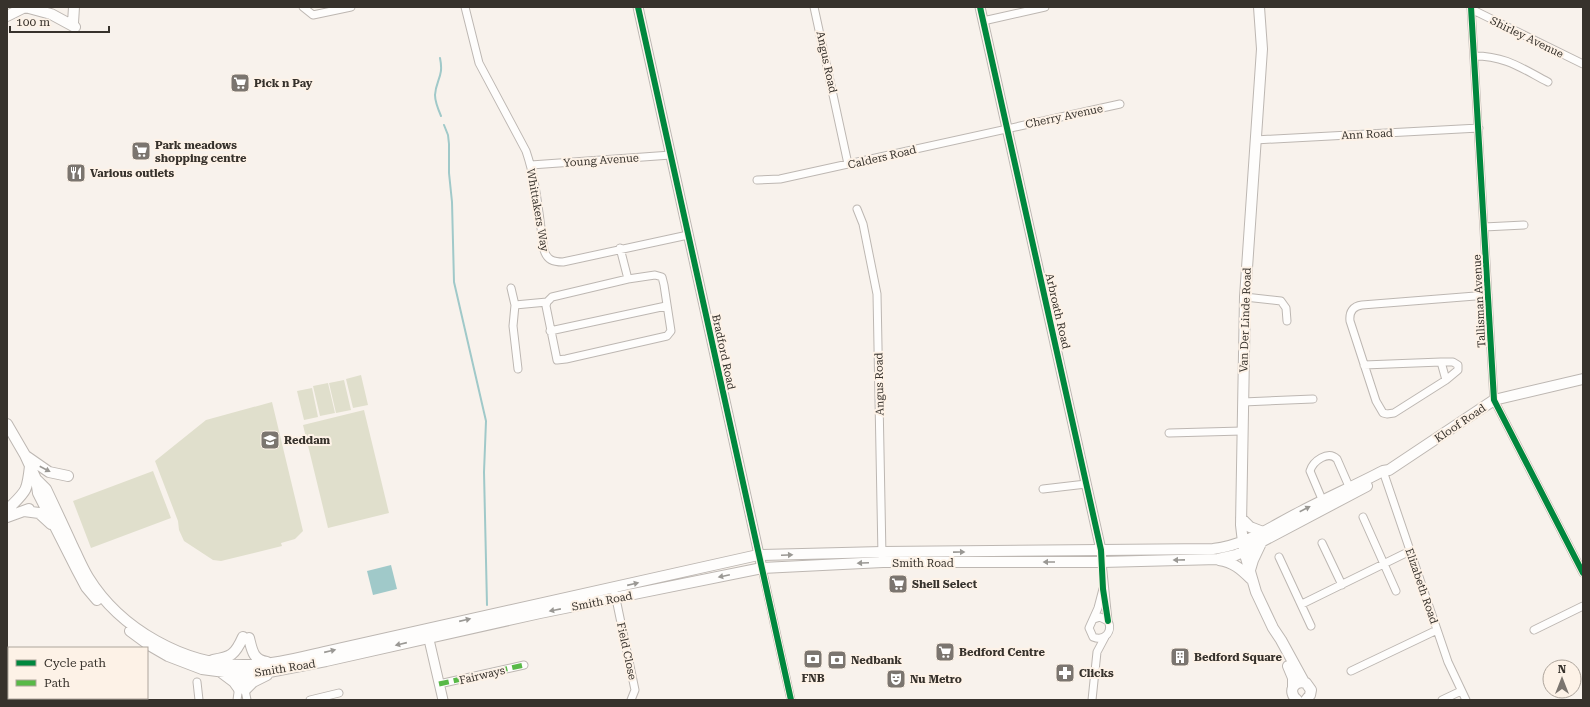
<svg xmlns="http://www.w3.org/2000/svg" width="1590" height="707" viewBox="0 0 1590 707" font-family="'Roboto Serif',serif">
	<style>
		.pitch { fill: #e0dfcc }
		.water { fill: #a0c9c9 }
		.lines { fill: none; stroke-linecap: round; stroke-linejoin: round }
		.stream { stroke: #a0c9c9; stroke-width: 2 }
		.minor-casing { stroke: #bdb7b2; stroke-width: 9 }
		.tertiary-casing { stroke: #bdb7b2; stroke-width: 11 }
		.secondary-casing { stroke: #bdb7b2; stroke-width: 12 }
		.minor { stroke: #fefdfc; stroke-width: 7 }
		.tertiary { stroke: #fefdfc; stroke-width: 9 }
		.secondary { stroke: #fefdfc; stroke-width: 10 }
		.quiet { stroke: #58b947; stroke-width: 5; stroke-dasharray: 10 5; stroke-linecap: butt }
		.cycleway-casing { stroke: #fdf2e7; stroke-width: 8 }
		.cycleway { stroke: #00873e; stroke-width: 6 }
		.oneway { fill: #9a9894 }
		.labels { text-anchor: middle; stroke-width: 4; stroke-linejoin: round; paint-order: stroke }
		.street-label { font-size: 11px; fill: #37322c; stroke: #fdf2e7 }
		.poi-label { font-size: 11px; font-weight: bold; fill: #37322c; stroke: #fdf2e7; text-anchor: start }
	</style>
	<rect width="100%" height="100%" fill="#f8f2ec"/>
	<path class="pitch" d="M361 375 368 405 353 408 346 379Z
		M344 380 351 410 336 413 329 383Z
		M328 383 335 413 320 416 313 386Z
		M312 388 318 417 304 420 297 391Z
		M272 402 303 531 295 539 281 543 282 546 221 561 213 560 184 541 179 530 178 521 155 461 206 420Z
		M364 410 389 513 328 528 303 425Z
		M153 471 171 518 91 548 73 501Z"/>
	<path class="water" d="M391 565 397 589 373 595 367 571Z"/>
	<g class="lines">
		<path class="stream" d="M440 58C444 77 436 79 435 95 435 102 438 109 441 116
			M444 125 448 135 449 144V173L452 202 454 282 486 421 484 472 487 605"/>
		<defs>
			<path id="minor" d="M303 7 313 15 351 7
				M465 7 479 63 526 151C537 183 539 217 544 250 547 260 553 262 563 262L688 235
				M814 7 848 164
				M1471 7 1494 400 1583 573
				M1471 9 1583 64
				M983 21 1045 7
				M1474 56C1506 56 1521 68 1548 82
				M1255 140 1479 128
				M531 165 671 155
				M757 180 780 179 1120 104
				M857 209 863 224 877 294 882 556
				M1484 227 1524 225
				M620 248 628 279
				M655 275 662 277 664 285 671 331 667 336 566 359 557 360 546 306 547 302 552 297 628 279Z
				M511 288 515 305 513 326 518 369
				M1245 297 1281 301 1286 308 1287 321
				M515 305 547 302
				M550 331 666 306
				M1441 362 1446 380
				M1364 365 1441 362H1453L1458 365V370L1446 380 1394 413 1387 414 1383 413 1376 401 1350 321C1349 312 1353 306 1362 305L1488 295
				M1243 402 1313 399
				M1169 433 1242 431
				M1383 471 1448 662 1466 700
				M1043 489 1086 484
				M1324 504 1310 471C1313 461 1328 450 1337 459L1351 491
				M1363 517 1396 591
				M1322 543 1342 585
				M1279 557 1311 626
				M1102 562 1108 621
				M762 568 791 700
				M615 594 635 690 631 700
				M1302 604 1410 551
				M1094 619 1100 617 1108 621C1113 631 1105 642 1093 637L1089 628 1098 608 1103 589
				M1534 630 1583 606
				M246 670 245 690 247 700
				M1351 671 1437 630
				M197 682 199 700
				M439 684 524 665
				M237 700 241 670
				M310 700 339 693
				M1092 700 1097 652 1105 637
				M1442 700 1461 691"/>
			<path id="tertiary" d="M638 7 762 568
				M980 7 1101 550 1102 562
				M427 631 443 700"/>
			<path id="secondary" d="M25 7 51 14 75 27
				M1259 7 1262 49 1245 297 1241 525 1244 551 1256 592 1273 628 1281 640 1304 682
				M7 16 25 7
				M73 23 74 7
				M7 424 25 455 36 479 38 493 77 570 86 587 97 600
				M26 456 49 472 68 476
				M36 479 46 489C55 508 64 527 73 547 78 557 82 567 88 577 120 629 185 666 246 665 272 665 298 658 324 652L758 555 882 552 1213 549C1247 545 1272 526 1302 511 1329 497 1356 485 1383 471L1389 470 1494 400 1583 379
				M7 510C26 491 27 493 30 466
				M24 511 39 513 51 524
				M7 517 29 509
				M1241 518 1250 527 1263 532
				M1219 560C1233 562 1241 569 1251 579
				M1250 570 1253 560 1262 541
				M130 631 149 645 168 656 202 669 240 674 264 673 326 661 540 613 762 568 883 562H1102L1218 559 1236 555 1244 551 1367 486
				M249 638C252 650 253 660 267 662
				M213 660C231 657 235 655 243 637
				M1288 666 1293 678V687
				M222 673 234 682 239 689
				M245 690 253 682 267 675
				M1297 700C1287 692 1294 679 1306 683L1311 690 1310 695 1306 700"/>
		</defs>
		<use href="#minor" class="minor-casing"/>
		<use href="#tertiary" class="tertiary-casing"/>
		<use href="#secondary" class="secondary-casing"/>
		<use href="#minor" class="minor"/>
		<use href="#tertiary" class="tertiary"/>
		<use href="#secondary" class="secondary"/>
		<path class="quiet" d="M439 684 524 665"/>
		<defs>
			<path id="cycleway" d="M638 7 791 700
				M980 7 1101 550 1103 589 1108 621
				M1471 7 1494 400 1583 573"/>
		</defs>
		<use href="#cycleway" class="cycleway-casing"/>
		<use href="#cycleway" class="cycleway"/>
	</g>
	<defs><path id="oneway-solid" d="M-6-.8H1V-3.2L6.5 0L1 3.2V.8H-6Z"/></defs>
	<g class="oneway">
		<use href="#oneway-solid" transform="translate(45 469) rotate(28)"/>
		<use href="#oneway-solid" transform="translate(1305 509) rotate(-27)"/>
		<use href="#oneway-solid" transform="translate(959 552) rotate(-1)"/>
		<use href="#oneway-solid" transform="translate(787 555) rotate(-2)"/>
		<use href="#oneway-solid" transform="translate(1179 560) rotate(179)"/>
		<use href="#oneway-solid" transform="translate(1049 562) rotate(180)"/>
		<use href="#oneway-solid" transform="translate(863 563) rotate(177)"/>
		<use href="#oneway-solid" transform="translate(724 576) rotate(168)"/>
		<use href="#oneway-solid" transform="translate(633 584) rotate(-13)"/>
		<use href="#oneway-solid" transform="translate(555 610) rotate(169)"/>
		<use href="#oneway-solid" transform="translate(465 620) rotate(-13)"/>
		<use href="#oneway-solid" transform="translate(401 644) rotate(167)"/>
		<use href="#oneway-solid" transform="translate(330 651) rotate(-13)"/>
	</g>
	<defs>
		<symbol id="supermarket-square" viewBox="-11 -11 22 22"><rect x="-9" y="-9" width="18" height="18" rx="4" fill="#7b756f" stroke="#fdf2e7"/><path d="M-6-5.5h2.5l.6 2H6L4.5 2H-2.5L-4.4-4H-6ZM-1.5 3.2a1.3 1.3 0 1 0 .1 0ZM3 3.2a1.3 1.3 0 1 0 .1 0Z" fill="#fff"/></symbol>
		<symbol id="restaurant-square" viewBox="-11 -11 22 22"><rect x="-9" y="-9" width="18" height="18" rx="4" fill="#7b756f" stroke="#fdf2e7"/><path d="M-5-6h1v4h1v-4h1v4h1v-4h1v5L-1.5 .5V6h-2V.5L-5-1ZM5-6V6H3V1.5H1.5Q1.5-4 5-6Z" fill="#fff"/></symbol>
		<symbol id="school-square" viewBox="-11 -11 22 22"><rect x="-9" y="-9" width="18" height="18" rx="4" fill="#7b756f" stroke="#fdf2e7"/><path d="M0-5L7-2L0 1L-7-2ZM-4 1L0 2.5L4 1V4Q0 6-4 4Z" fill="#fff"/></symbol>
		<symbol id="building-square" viewBox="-11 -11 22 22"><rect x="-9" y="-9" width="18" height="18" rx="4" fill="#7b756f" stroke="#fdf2e7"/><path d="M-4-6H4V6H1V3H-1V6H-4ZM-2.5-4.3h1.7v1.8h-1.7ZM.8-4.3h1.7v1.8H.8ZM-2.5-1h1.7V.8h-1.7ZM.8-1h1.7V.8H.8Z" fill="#fff"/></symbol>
		<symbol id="bank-square" viewBox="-11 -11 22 22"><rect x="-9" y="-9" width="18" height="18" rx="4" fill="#7b756f" stroke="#fdf2e7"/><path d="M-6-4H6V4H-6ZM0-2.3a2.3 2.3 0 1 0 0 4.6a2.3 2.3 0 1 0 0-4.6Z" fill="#fff"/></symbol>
		<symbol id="pharmacy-square" viewBox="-11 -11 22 22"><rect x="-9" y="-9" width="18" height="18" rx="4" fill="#7b756f" stroke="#fdf2e7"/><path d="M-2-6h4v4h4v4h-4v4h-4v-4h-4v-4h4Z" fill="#fff"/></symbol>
		<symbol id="theatre-square" viewBox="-11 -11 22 22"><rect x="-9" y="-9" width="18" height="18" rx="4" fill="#7b756f" stroke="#fdf2e7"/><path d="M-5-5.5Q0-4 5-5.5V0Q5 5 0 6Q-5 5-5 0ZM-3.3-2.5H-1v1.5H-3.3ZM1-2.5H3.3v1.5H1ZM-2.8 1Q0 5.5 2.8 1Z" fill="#fff"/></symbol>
	</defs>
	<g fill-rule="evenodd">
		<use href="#supermarket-square" x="229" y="72" width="22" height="22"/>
		<use href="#supermarket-square" x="130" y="140" width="22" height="22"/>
		<use href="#restaurant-square" x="65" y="162" width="22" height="22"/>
		<use href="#school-square" x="259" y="429" width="22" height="22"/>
		<use href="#supermarket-square" x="887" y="573" width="22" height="22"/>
		<use href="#supermarket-square" x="934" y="641" width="22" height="22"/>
		<use href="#building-square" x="1169" y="646" width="22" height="22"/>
		<use href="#bank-square" x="802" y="648" width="22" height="22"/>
		<use href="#bank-square" x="826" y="649" width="22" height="22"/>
		<use href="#pharmacy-square" x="1054" y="662" width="22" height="22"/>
		<use href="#theatre-square" x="885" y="668" width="22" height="22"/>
	</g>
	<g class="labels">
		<g class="street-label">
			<text transform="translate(1527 37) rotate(26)" y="4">Shirley Avenue</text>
			<text transform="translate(827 62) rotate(78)" y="4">Angus Road</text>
			<text transform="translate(1064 116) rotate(-12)" y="4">Cherry Avenue</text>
			<text transform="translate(1367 134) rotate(-3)" y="4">Ann Road</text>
			<text transform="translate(882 157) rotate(-13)" y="4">Calders Road</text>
			<text transform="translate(601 160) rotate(-4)" y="4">Young Avenue</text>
			<text transform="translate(538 210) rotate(80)" y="4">Whittakers Way</text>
			<text transform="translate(1479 301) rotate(-93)" y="4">Tallisman Avenue</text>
			<text transform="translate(1058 311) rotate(77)" y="4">Arbroath Road</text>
			<text transform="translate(1245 320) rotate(-88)" y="4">Van Der Linde Road</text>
			<text transform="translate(724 352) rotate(78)" y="4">Bradford Road</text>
			<text transform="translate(879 384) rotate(-91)" y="4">Angus Road</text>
			<text transform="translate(1460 423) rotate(-34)" y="4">Kloof Road</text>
			<text x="923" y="567">Smith Road</text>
			<text transform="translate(1422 586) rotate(71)" y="4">Elizabeth Road</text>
			<text transform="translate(602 601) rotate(-11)" y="4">Smith Road</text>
			<text transform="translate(627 651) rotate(78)" y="4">Field Close</text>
			<text transform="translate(285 668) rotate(-9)" y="4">Smith Road</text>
			<text transform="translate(482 675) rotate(-13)" y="4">Fairways</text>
		</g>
		<g class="poi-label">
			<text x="254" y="87">Pick n Pay</text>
			<text x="155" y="149">Park meadows<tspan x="155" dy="13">shopping centre</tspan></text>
			<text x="90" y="177">Various outlets</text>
			<text x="284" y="444">Reddam</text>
			<text x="912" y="588">Shell Select</text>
			<text x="959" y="656">Bedford Centre</text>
			<text x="1194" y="661">Bedford Square</text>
			<text x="851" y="664">Nedbank</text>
			<text x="1079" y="677">Clicks</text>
			<text x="813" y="682" text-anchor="middle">FNB</text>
			<text x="910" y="683">Nu Metro</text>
		</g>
	</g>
	<rect width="1590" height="707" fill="none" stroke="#37322c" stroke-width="16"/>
	<rect x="8" y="647" width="140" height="52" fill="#fdf2e7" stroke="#aea59c"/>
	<rect x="16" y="660" width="20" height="6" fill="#00873e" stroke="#aea59c"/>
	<text x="44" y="667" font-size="12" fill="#37322c">Cycle path</text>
	<rect x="16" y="680" width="20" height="6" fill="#58b947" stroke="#aea59c"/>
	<text x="44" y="687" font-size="12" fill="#37322c">Path</text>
	<g transform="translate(1562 679)"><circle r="19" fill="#fdf2e7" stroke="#aea59c"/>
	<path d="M0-3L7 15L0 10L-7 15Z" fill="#7b756f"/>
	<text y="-6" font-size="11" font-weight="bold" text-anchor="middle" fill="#37322c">N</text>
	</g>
	<path d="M10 26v6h99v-6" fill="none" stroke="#37322c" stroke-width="2"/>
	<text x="16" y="26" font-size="12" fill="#37322c" stroke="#fdf2e7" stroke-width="3" paint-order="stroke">100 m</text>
</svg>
